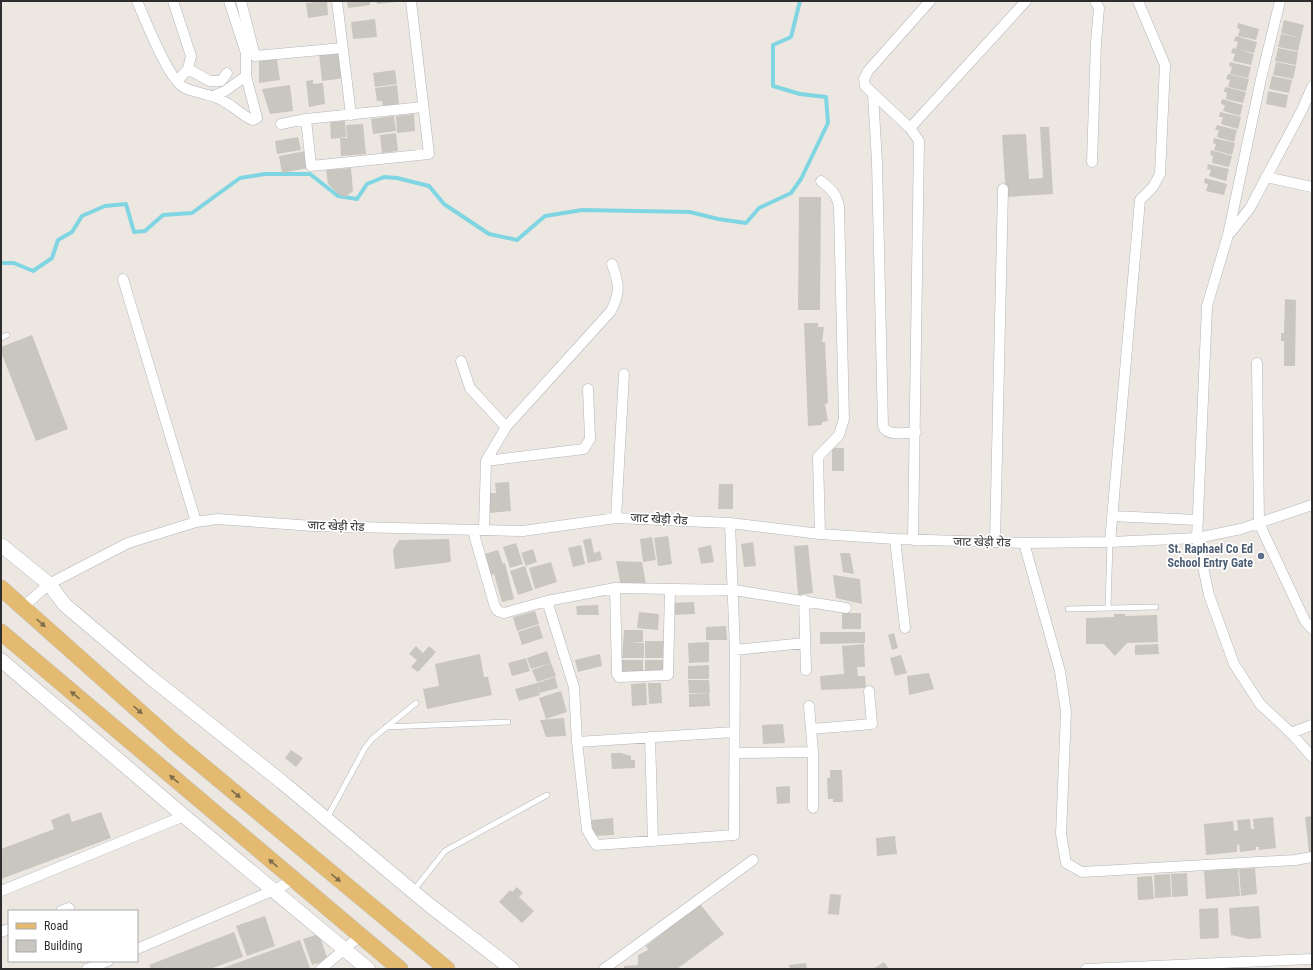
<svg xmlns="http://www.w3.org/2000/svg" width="1313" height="970" viewBox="0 0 1313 970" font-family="'Roboto Condensed','Noto Sans Devanagari',sans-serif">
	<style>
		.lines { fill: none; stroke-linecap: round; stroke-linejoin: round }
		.stream { stroke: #80d5e3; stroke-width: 4 }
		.building { fill: #c9c5bf }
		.lane-casing { stroke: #b2b5bc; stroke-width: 6 }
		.street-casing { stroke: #b2b5bc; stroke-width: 11 }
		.secondary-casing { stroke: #b2b5bc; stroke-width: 15 }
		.primary-casing { stroke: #c4c4c4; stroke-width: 17 }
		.lane { stroke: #fff; stroke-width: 5 }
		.street { stroke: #fff; stroke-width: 10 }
		.secondary { stroke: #fff; stroke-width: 14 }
		.primary { stroke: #e3ba70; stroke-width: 16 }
		.oneway { fill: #7f6c4b }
		.service-dot { fill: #5c6f8a; stroke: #fff; stroke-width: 1.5 }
		.labels { text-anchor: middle; stroke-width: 3.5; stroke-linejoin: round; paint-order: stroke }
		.street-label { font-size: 12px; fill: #2d2d2d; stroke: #fff }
		.service-label { font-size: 12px; font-weight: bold; fill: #4e5e75; stroke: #fff; text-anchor: end }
	</style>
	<rect width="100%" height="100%" fill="#ede7e1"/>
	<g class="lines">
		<path class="stream" d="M1 263H14L33 271 52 258 58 240 72 232 82 216 105 206 126 204 134 232 145 231 163 215 192 213 240 178 265 174H310L338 196 357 199 367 184 384 177 397 178 429 186 444 204 489 234 517 240 545 216 582 210 690 212 718 219 746 223 759 208 791 193 801 179 828 123 826 97 800 94 773 86V45L791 37 800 1"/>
	</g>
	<path class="building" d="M327 1 328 15 308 18 306 3Z
		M347 1H370V5L348 8Z
		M377 1H397V2L377 4Z
		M375 19 377 37 353 39 351 22Z
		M1284 20 1304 25 1301 38 1281 33Z
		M1238 23 1259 29 1256 40 1238 36 1240 29 1237 28Z
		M1281 34 1301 38 1298 51 1278 47Z
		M1236 36 1257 42 1254 53 1236 49 1238 42 1234 41Z
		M1233 48 1254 54 1251 65 1233 61 1235 54 1231 53Z
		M1278 48 1298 52 1296 65 1275 61Z
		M341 50 345 78 322 81 319 53Z
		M277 59 280 80 259 83V61Z
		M1230 62 1251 67 1248 78 1230 74 1232 67 1229 66Z
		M1276 62 1296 66 1293 79 1273 75Z
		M395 70 397 84 375 87 373 73Z
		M1228 74 1249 79 1246 91 1228 87 1230 80 1226 79Z
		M1272 76 1292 80 1289 93 1269 89Z
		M313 80V84L323 83 325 104 309 107 306 81Z
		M290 85 293 111 270 114 262 89Z
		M397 85 399 104 383 106 382 101H377L375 88Z
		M1225 87 1246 92 1243 103 1226 99 1227 92H1224Z
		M1268 91 1288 95 1286 108 1266 104Z
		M1222 99 1243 105 1240 116 1223 111 1225 105 1221 104Z
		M1220 112 1241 117 1238 129 1221 124 1223 117H1219Z
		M414 114 415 131 397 133 396 116Z
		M394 116 396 131 373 134 371 119Z
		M345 121 346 137 331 139 330 122Z
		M363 124 366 154 341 156 340 138H347L346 125Z
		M1217 125 1237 130 1234 142 1217 137 1219 130H1215Z
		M1040 127H1049L1053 194 1006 197 1002 135 1026 134 1029 179 1043 178Z
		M396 133 398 151 382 153 380 135Z
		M298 137 301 150 277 154 275 141Z
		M1214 138 1235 143 1232 155 1214 150 1216 144 1213 143Z
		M1211 150 1232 156 1229 167 1212 163 1213 156 1210 155Z
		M305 151 308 168 282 173 279 156Z
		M1208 164 1229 169 1226 181 1209 176 1211 170 1207 169Z
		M351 168 353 191 345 197 338 194 328 184 326 170Z
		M1205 178 1227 184 1224 195 1206 191 1208 184 1204 183Z
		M799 197H821L820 310H798Z
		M1285 299 1296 300 1295 366H1284V341H1281V333H1284Z
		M804 323H818V327H824L822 342H825L828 403 825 404 828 421 822 422V425L808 426Z
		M32 335 68 429 36 441 1 352V347Z
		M832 448H844V471H832Z
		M509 482 511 511 490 513 489 493H496L495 483Z
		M719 484H733V509H718Z
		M668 536 672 564 658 566 654 538Z
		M652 537 656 560 643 562 640 539Z
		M591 538 594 553 600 551 602 560 588 563 583 540Z
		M449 539 451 562 395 569 393 550 399 540Z
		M753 542 756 566 744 567 741 544Z
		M516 543 523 564 510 568 503 547Z
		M581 545 585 564 573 567 568 548Z
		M711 545 714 562 701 564 698 548Z
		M808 545 813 593 798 595 794 546Z
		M533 549 537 562 526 566 521 553Z
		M498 550 503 564 505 563 514 599 502 602 494 574 488 576 481 555Z
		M840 553H850L854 574 843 572Z
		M616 561 642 562 646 585 621 586Z
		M551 562 557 582 535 589 529 568Z
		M525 566 533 590 518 595 510 571Z
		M833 575 860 579 862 604 836 598Z
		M694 602 695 614 673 615 672 603Z
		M598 605 599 615H577L576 606Z
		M535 611 539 624 517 631 513 617Z
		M639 612 659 614 658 630 637 628Z
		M842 613H861V629H842Z
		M1114 614H1125V616L1157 615 1158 642 1127 643 1115 656 1104 644H1086V618L1114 617Z
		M539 625 543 638 522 645 518 632Z
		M726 626 727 640H706V627Z
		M624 630H643V642L630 643H644V658H622Z
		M820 632H865V643L820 644Z
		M894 633 898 648 892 650 888 635Z
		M645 641H666V658H645Z
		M709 642V662L689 663 688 643Z
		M864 644 865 667H857L858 676H865L866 688 821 690 820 676 844 674 842 646Z
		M1158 644 1159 654 1135 655V645Z
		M416 646 423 653 429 646 436 652 418 672 411 667 417 660 409 654Z
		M547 651 551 663 531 669 527 658Z
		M480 654 484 677H488L492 695 427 709 423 689 439 686 435 664Z
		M600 654 602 666 578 672 575 660Z
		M901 655 907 673 895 676 890 658Z
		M526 658 530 671 512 676 508 663Z
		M622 660H643V676H622Z
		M645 660H666V675H645Z
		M551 663 556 676 537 682 532 670Z
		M709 665V679H688V666Z
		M929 673 934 689 909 695 907 676Z
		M555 677 558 688 540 693 537 683Z
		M688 680H709L710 693H689Z
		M537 683 540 695 519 701 515 689Z
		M646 683 647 705 632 706 631 684Z
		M648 683H661L662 703 649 704Z
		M561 691 567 712 546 719 539 698Z
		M709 693 710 706 689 707V694Z
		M564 718 566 736 546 737 540 720Z
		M783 724 785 743 763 744 762 725Z
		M291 750 303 758 296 767 285 758Z
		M611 753H621L631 756V760H635V768L612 769Z
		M830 770H842L843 802H833V799H828L827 778H830Z
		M790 786V803L777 804 776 787Z
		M101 812 111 838 1 879V849L54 829 51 820 69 813 72 822Z
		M1312 816V852H1309L1305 817Z
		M1273 817 1276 848 1259 850V847H1256V850L1240 852 1239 844 1237 845V852L1206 855 1204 824 1233 821 1234 831 1238 830 1237 820 1250 819 1251 829H1254L1253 819Z
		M613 818 614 835 592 836 591 820Z
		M895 836 897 854 877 856 876 838Z
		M1238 868 1240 896 1206 899 1204 871Z
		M1255 868 1257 894 1241 896 1239 869Z
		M1187 873 1188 896 1172 897 1171 874Z
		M1170 874 1171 897 1155 898 1154 875Z
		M1152 876 1154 899 1138 900 1137 877Z
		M517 887 523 893 519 897 534 911 522 923 499 902 510 890 512 892Z
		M830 894 841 895 839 915 828 914Z
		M700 904 724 934 677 969H624V966L638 965V955L648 950 646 946Z
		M1259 906 1261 938 1249 939 1231 935 1229 908Z
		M1218 908 1219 938 1200 939 1199 909Z
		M265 916 275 946 247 956 236 926Z
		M234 932 243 957 210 969H151L149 965Z
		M319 934 328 960 312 965 303 939Z
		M300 940 310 968 220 969Z
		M884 962 889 969H873Z
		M806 963 807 969H790L789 965Z"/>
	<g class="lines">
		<defs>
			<path id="lane" d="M1 338 7 335
				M1108 608 1110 542
				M1068 609 1156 607
				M386 727 508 722
				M327 818 365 748 372 739 416 703
				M414 890 445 851 547 795"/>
			<path id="street" d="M137 1C145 19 169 82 185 88 198 94 213 94 225 102 235 107 242 116 253 120L257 118 246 76V53L229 1
				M173 1 191 56 188 69 177 81
				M241 1 255 56 343 48
				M337 1 351 115
				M411 1 429 154 311 166 306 119 423 107
				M1280 1 1261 79 1228 235 1207 306 1197 538 1209 595 1234 664 1260 704 1291 733 1312 757
				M188 69 210 81H221L227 73
				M873 94 877 162 883 426C887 437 906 433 916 432
				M213 96 225 91 246 76
				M281 124 306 119
				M910 128 1026 1
				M1092 162 1096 42 1099 8 1095 1
				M1266 177 1312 187
				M1231 232 1250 208 1302 110 1312 87
				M123 279 196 522
				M461 361 470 388 506 427
				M1257 363 1259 523 1305 621 1312 629
				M486 461 584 449 590 439 588 389
				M1112 516 1198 520
				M616 518 624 374
				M484 530 486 461 506 427 611 311C621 291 619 284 612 264
				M473 531 495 607 498 611 504 613 547 601 615 588 734 590 846 608
				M820 534 818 457 839 435 844 419 839 207C837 194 831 189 821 181
				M895 539 905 628
				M913 540 919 141 910 128 865 86 864 79 868 71 930 1
				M995 542 1003 189
				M1110 542 1140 200 1153 187 1160 174 1165 65 1138 1
				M1024 543 1060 671 1066 712 1061 834 1066 863 1082 872 1295 860 1312 857
				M615 588 617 674 619 677 668 675 670 589
				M804 600 806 670
				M547 601 574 687 577 742 587 830 596 845 734 835 735 650 730 523
				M23 607 49 584 128 543 196 522 217 519 313 526 523 531 616 518 730 523 820 534 895 539 1024 543 1110 542 1197 538 1241 529 1312 505
				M735 650 805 643
				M809 706 813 752V808
				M811 729 872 724 869 691
				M1291 733 1312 725
				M650 737 653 841
				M577 742 734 732
				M735 753 813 752
				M1 891 184 816
				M61 911 69 908
				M1 932 9 929
				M137 949 274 890 293 880
				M87 969 108 961
				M321 969 360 936
				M604 969 753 860
				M1086 969 1312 959"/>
			<path id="secondary" d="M1 545 49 584 65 605 150 677 282 782 428 904 512 969
				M1 660 184 816 368 969"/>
			<path id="primary" d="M1 588 174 742 447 969
				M1 632 400 969"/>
		</defs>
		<use href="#lane" class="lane-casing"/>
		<use href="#street" class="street-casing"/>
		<use href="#secondary" class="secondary-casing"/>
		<use href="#primary" class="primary-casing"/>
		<use href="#lane" class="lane"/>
		<use href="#street" class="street"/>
		<use href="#secondary" class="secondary"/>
		<use href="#primary" class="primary"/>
	</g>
	<defs><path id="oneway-solid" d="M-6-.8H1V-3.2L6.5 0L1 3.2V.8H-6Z"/></defs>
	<g class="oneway">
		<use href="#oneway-solid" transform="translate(41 623) rotate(42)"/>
		<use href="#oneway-solid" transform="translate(75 695) rotate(-140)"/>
		<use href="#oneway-solid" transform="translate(138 710) rotate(42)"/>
		<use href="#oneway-solid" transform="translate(174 779) rotate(-140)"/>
		<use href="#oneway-solid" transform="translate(236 794) rotate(40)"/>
		<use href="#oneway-solid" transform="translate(273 863) rotate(-140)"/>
		<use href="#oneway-solid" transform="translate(336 878) rotate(39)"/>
	</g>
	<circle class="service-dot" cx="1261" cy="556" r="4"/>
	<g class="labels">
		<g class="street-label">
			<text transform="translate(659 519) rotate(3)" y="4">जाट खेड़ी रोड</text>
			<text transform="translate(336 526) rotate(2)" y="4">जाट खेड़ी रोड</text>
			<text transform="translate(982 542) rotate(1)" y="4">जाट खेड़ी रोड</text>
		</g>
		<g class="service-label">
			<text x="1253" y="553">St. Raphael Co Ed<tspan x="1253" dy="14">School Entry Gate</tspan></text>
		</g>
	</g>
	<rect width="1313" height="970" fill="none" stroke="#2d2d2d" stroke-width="4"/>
	<rect x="8" y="910" width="130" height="52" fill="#ffffff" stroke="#ababab"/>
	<rect x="16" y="923" width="20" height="6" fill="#e3ba70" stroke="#ababab"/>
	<text x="44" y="930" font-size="12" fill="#2d2d2d">Road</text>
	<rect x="16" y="940" width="20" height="12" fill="#c9c5bf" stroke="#ababab"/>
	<text x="44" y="950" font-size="12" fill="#2d2d2d">Building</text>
</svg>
